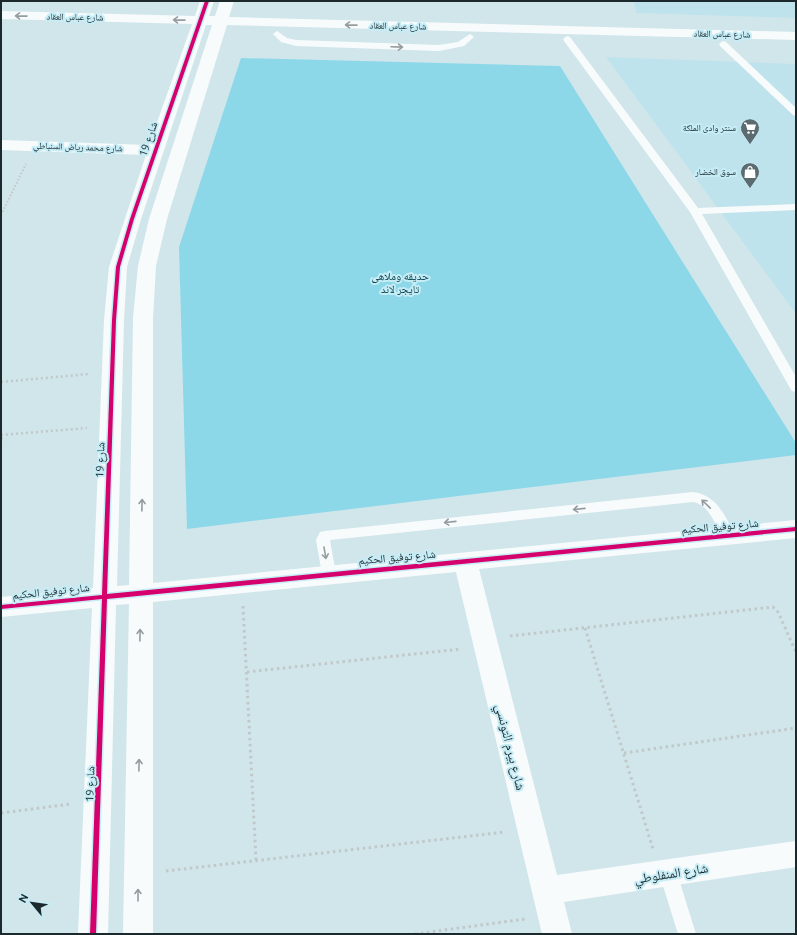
<svg xmlns="http://www.w3.org/2000/svg" width="797" height="935" viewBox="0 0 797 935" font-family="Ubuntu,'Noto Naskh Arabic',sans-serif">
	<style>
		.built { fill: #bfe3ec }
		.green { fill: #8cd8e9 }
		.lines { fill: none; stroke-linecap: round; stroke-linejoin: round }
		.path-far2 { stroke: #c1c8c9; stroke-width: 2; stroke-dasharray: 1.5 2; stroke-linecap: butt }
		.path-far1 { stroke: #c1c8c9; stroke-width: 2.5; stroke-dasharray: 2 3; stroke-linecap: butt }
		.path { stroke: #c1c8c9; stroke-width: 3; stroke-dasharray: 2.5 3.5; stroke-linecap: butt }
		.service { fill: #f8fbfc; fill-rule: evenodd }
		.minor { fill: #f8fbfc; fill-rule: evenodd }
		.cycleway-casing { stroke: #c6ecf6; stroke-width: 3 }
		.cycleway { fill: #d6006c; fill-rule: evenodd }
		.oneway { stroke: #959c9f }
		.labels { text-anchor: middle; stroke-width: 4; stroke-linejoin: round; paint-order: stroke }
		.far-street-label { font-size: 9px; fill: #1b292d; stroke: #c6ecf6 }
		.far-poi-label { font-size: 9px; fill: #1b292d; stroke: #c6ecf6; text-anchor: end }
		.street-label { font-size: 11px; fill: #1b292d; stroke: #c6ecf6 }
		.park-label { font-size: 11px; fill: #033e4a; stroke: #c6ecf6 }
		.near-street-label { font-size: 13px; fill: #1b292d; stroke: #c6ecf6 }
	</style>
	<rect width="100%" height="100%" fill="#d1e6eb"/>
	<path class="built" d="M634 1H796V18L636 13Z
		M606 57 796 64V314Z"/>
	<path class="green" d="M241 58 560 66 796 443V455L187 529 179 247Z"/>
	<g class="lines">
		<path class="path-far2" d="M1 215 26 164"/>
		<path class="path-far1" d="M1 382 89 374
			M1 435 87 428
			M1 444 2 435"/>
		<path class="path" d="M243 606 256 860
			M585 628 653 849
			M510 636 773 607 778 612 796 652
			M247 672 461 649
			M624 753 796 728
			M1 813 71 804
			M166 871 505 832
			M415 934 525 919"/>
		<path class="service" d="M277 31 287 38 296 40 439 45 458 42 470 34 474 37 464 46 439 51 296 46 281 42 273 34Z
			M567 36 570 37 698 208 796 204V210L702 214 796 377V392L792 391 790 388 690 212 564 41 563 39Z
			M723 41 726 42 796 108V116L793 115 720 46 719 44Z
			M693 492C717 495 725 516 735 535L733 539 728 540 723 539C716 526 709 504 693 502L330 540 336 574 334 578 329 579 324 578 322 574 316 540 320 532 325 531Z
			M668 865 674 867 677 873 696 934H678L659 873 662 867Z"/>
		<path class="minor" d="M200 1H214L209 16H215L220 1H234L229 17 796 32V40L227 25 167 219 156 266 153 318V583L796 520V538L479 569 557 875 796 841V867L564 902 572 934H542L456 572 153 602V934H123L129 604 116 605 108 934H78L92 608 1 617V597L93 588 104 320 109 267 146 155 1 150V140L149 145 192 24 1 19V11L195 16ZM206 25H212L149 219 138 266 133 318 129 585 117 586 124 320 127 267 141 219Z"/>
		<defs>
			<path id="cycleway" d="M205 1H209L134 219 120 267 116 320 107 594 796 527V531L107 599 96 934H90L102 599 1 609V605L102 595 112 320 116 267 130 219Z"/>
		</defs>
		<use href="#cycleway" class="cycleway-casing"/>
		<use href="#cycleway" class="cycleway"/>
	</g>
	<defs><path id="oneway-shaft" d="M-6 0H5M1.5-3L5.5 0L1.5 3" fill="none" stroke-width="1.6" stroke-linecap="round" stroke-linejoin="round"/></defs>
	<g class="oneway">
		<use href="#oneway-shaft" transform="translate(21 16) rotate(-179)"/>
		<use href="#oneway-shaft" transform="translate(179 20) rotate(-179)"/>
		<use href="#oneway-shaft" transform="translate(351 25) rotate(-179)"/>
		<use href="#oneway-shaft" transform="translate(397 47) rotate(2)"/>
		<use href="#oneway-shaft" transform="translate(706 504) rotate(-136)"/>
		<use href="#oneway-shaft" transform="translate(142 505) rotate(-89)"/>
		<use href="#oneway-shaft" transform="translate(579 509) rotate(174)"/>
		<use href="#oneway-shaft" transform="translate(450 522) rotate(174)"/>
		<use href="#oneway-shaft" transform="translate(325 553) rotate(80)"/>
		<use href="#oneway-shaft" transform="translate(140 635) rotate(-89)"/>
		<use href="#oneway-shaft" transform="translate(139 765) rotate(-89)"/>
		<use href="#oneway-shaft" transform="translate(138 895) rotate(-90)"/>
	</g>
	<defs>
		<symbol id="supermarket-pin" viewBox="-11 -11 22 30"><path d="M0 17L-7.5 6A9.5 9.5 0 1 1 7.5 6Z" fill="#5b6b70" stroke="#c6ecf6"/><path d="M-6-5.5h2.5l.6 2H6L4.5 2H-2.5L-4.4-4H-6ZM-1.5 3.2a1.3 1.3 0 1 0 .1 0ZM3 3.2a1.3 1.3 0 1 0 .1 0Z" fill="#fff"/></symbol>
		<symbol id="shop-pin" viewBox="-11 -11 22 30"><path d="M0 17L-7.5 6A9.5 9.5 0 1 1 7.5 6Z" fill="#5b6b70" stroke="#c6ecf6"/><path d="M-5-2.5h2.3a2.7 3.5 0 0 1 5.4 0H5L5.5 6h-11ZM-1.5-2.5h3a1.5 2.3 0 0 0-3 0Z" fill="#fff"/></symbol>
	</defs>
	<g fill-rule="evenodd">
		<use href="#supermarket-pin" x="739" y="117" width="22" height="30"/>
		<use href="#shop-pin" x="739" y="161" width="22" height="30"/>
	</g>
	<g class="labels">
		<g class="far-street-label">
			<text transform="translate(75 17) rotate(1)" y="3">شارع عباس العقاد</text>
			<text transform="translate(398 26) rotate(1)" y="3">شارع عباس العقاد</text>
			<text transform="translate(722 34) rotate(1)" y="3">شارع عباس العقاد</text>
			<text transform="translate(78 147) rotate(2)" y="3">شارع محمد رياض السنباطي</text>
		</g>
		<g class="far-poi-label">
			<text x="736" y="131">سنتر وادى الملكة</text>
			<text x="736" y="175">سوق الخضار</text>
		</g>
		<g class="street-label">
			<text transform="translate(148 139) rotate(-71)" y="4">شارع 19</text>
			<text transform="translate(100 460) rotate(-88)" y="4">شارع 19</text>
			<text transform="translate(720 526) rotate(-5)" y="4">شارع توفيق الحكيم</text>
			<text transform="translate(397 557) rotate(-5)" y="4">شارع توفيق الحكيم</text>
			<text transform="translate(51 591) rotate(-6)" y="4">شارع توفيق الحكيم</text>
			<text transform="translate(90 784) rotate(-88)" y="4">شارع 19</text>
		</g>
		<g class="park-label">
			<text x="400" y="280">حديقه وملاهى<tspan x="400" dy="13">تايجر لاند</tspan></text>
		</g>
		<g class="near-street-label">
			<text transform="translate(511 747) rotate(76)" y="5">شارع بيرم التونسي</text>
			<text transform="translate(671 873) rotate(-9)" y="5">شارع المنفلوطي</text>
		</g>
	</g>
	<rect width="797" height="935" fill="none" stroke="#1b292d" stroke-width="4"/>
	<g transform="translate(32 903) rotate(299)" stroke="#c6ecf6" stroke-width="3" paint-order="stroke">
	<path d="M0-3L7 15L0 10L-7 15Z" fill="#1b292d"/>
	<text y="-6" font-size="11" font-weight="bold" text-anchor="middle" fill="#1b292d">N</text>
	</g>
</svg>
